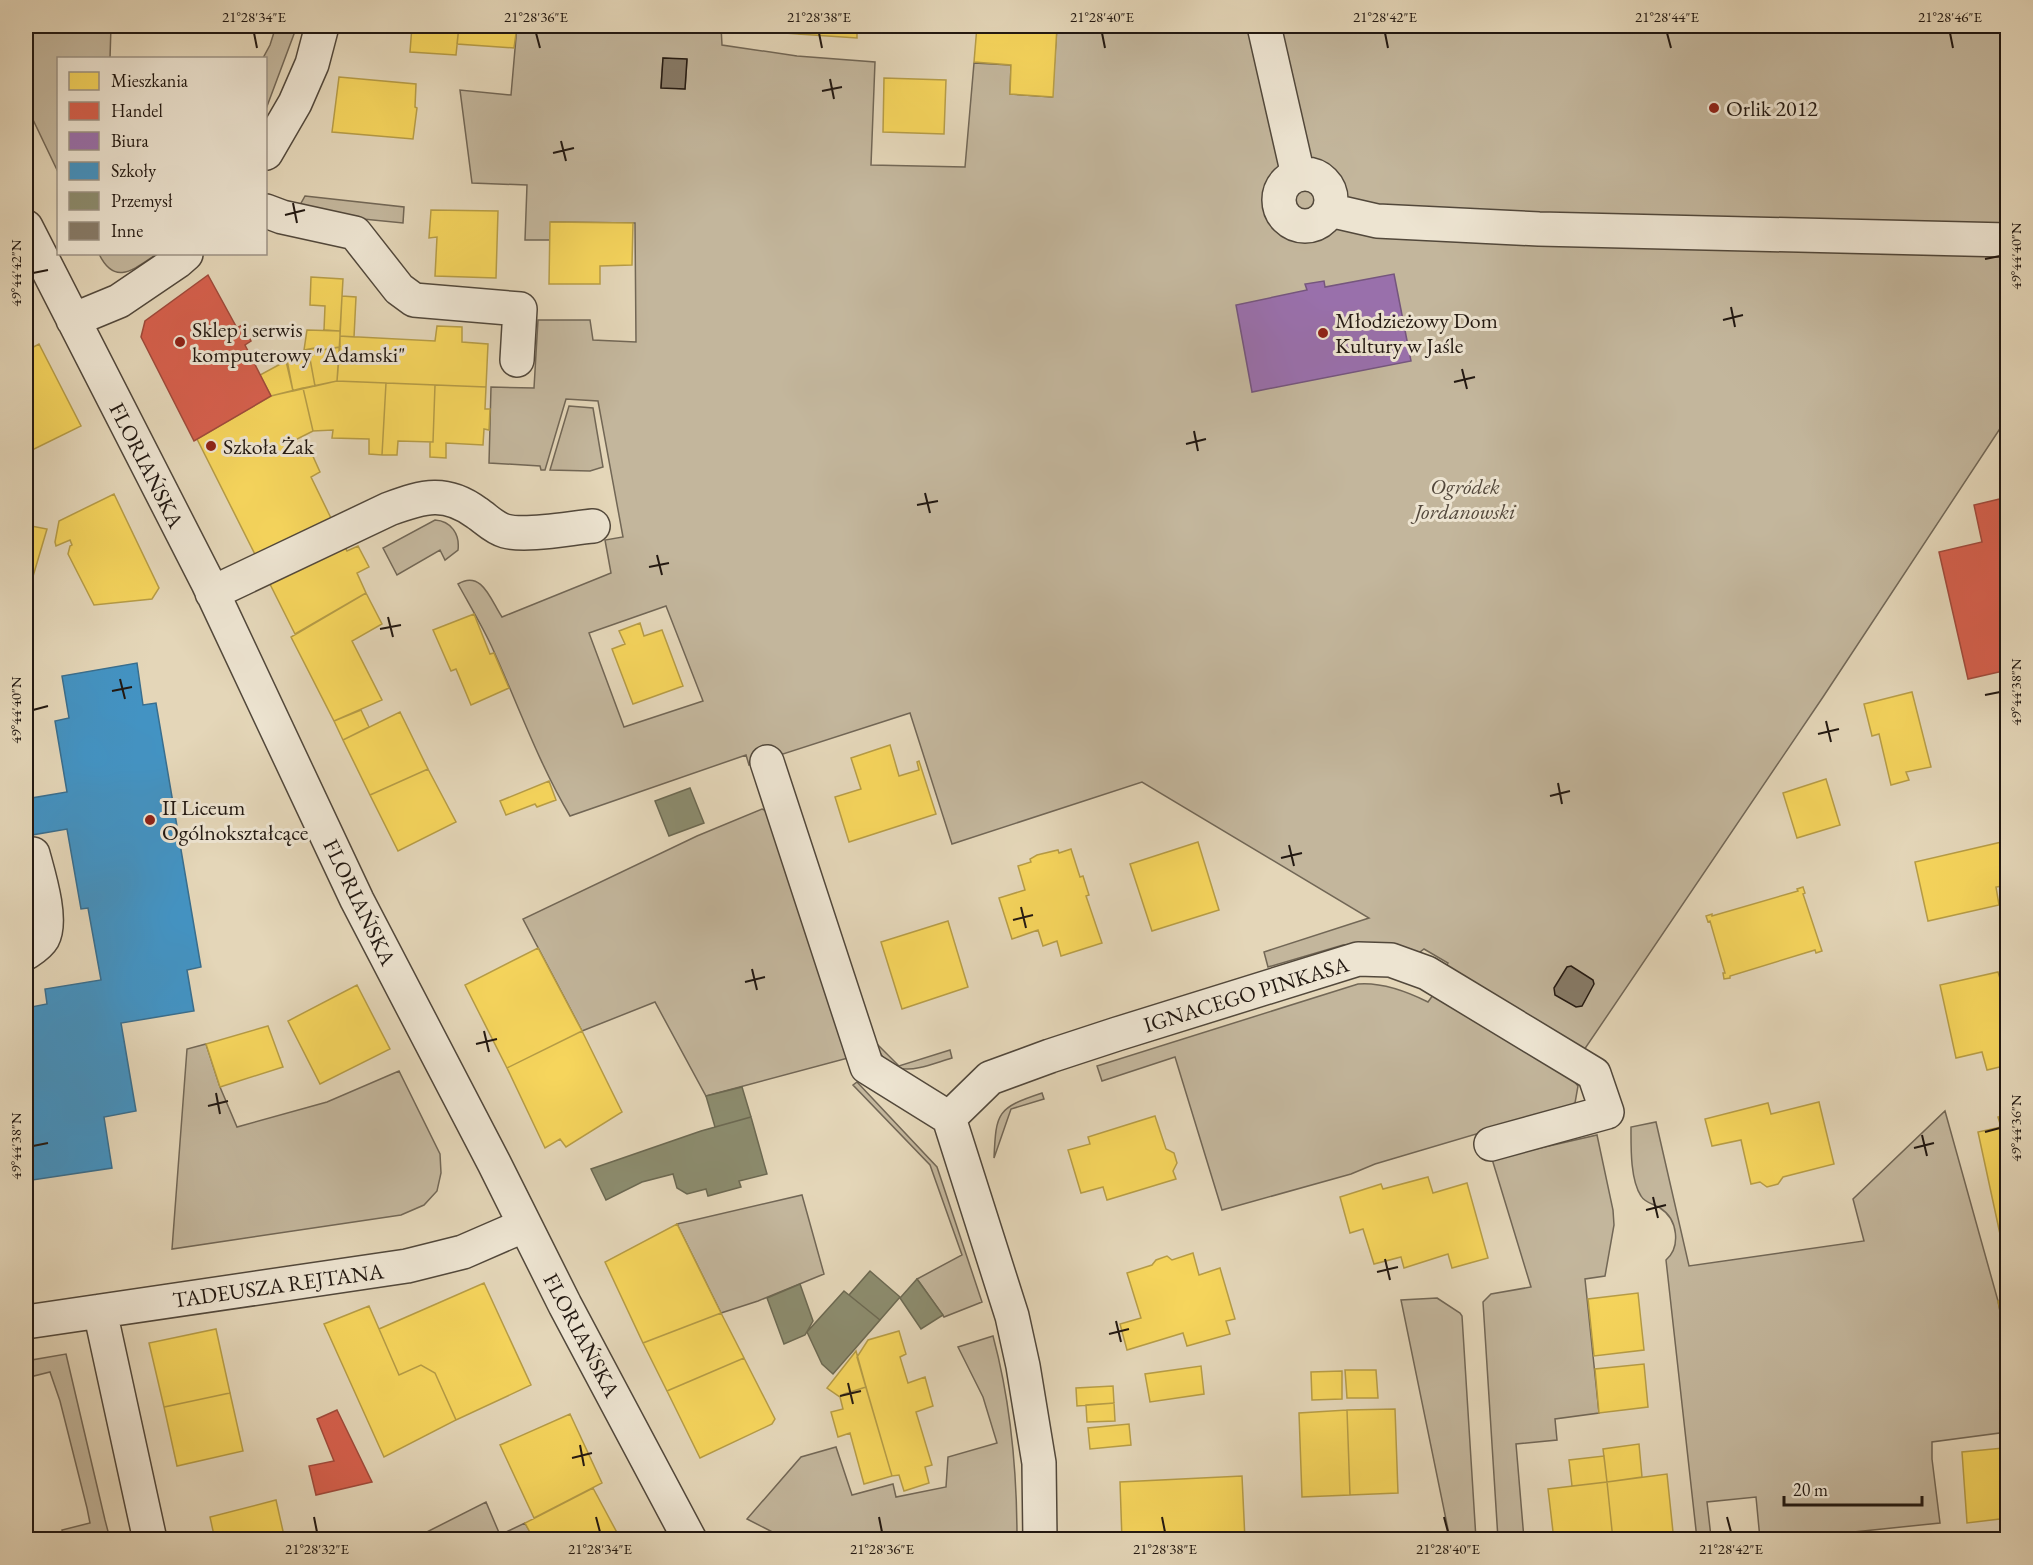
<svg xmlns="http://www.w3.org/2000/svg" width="2033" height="1565" viewBox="0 0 2033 1565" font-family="'EB Garamond',serif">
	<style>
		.green { fill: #c3b69c; stroke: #726756; stroke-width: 1.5; fill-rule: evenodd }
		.homes { fill: #f6d55c; stroke: #b69c46; stroke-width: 1.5 }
		.shops { fill: #d6604d; stroke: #a04a3b; stroke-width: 1.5 }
		.offices { fill: #9970ab; stroke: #75567d; stroke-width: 1.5 }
		.schools { fill: #4393c3; stroke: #396e8e; stroke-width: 1.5 }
		.industry { fill: #8c8c6e; stroke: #6c6952; stroke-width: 1.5 }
		.building { fill: #877b68; stroke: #221811; stroke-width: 1.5 }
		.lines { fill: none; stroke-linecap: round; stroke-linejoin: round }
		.minor-casing { stroke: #52483b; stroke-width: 36 }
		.minor { stroke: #ede4d1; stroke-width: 33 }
		.ticks { fill: none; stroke: #221811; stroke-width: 2 }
		.poi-dot { fill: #8f2418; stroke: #ede4d1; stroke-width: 2 }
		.labels { text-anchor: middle; stroke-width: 6; stroke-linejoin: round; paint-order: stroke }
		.poi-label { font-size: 22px; fill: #221811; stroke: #ede4d1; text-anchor: start }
		.street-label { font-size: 22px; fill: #221811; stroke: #ede4d1 }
		.park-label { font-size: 22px; font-style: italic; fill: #52473b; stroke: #ede4d1 }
		.neatline { fill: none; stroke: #221811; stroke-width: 2 }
		.ticks-label { font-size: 15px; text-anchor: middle; fill: #221811 }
	</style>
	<rect width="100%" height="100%" fill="#e4d6b8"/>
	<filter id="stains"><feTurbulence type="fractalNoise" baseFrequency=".00333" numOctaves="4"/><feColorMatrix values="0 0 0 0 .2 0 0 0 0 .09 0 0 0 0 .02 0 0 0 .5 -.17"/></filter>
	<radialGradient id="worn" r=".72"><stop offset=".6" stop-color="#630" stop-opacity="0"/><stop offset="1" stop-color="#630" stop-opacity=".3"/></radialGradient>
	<path class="green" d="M26 26H111L110 58H58V172L26 105Z
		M276 26H297L266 109V58H263L270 45Z
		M517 26 649 33V26H721L722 45 797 56 875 62 871 165 965 167 974 63 1011 65 1010 94 1052 97 1057 26H2007V418L1823 697 1584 1050 1444 969 1448 963 1424 949 1415 956 1359 944 1343 945 1268 967 1264 952 1369 918 1142 782 952 844 910 713 749 765 746 755 570 816C538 762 517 702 491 645 481 624 469 604 458 584 482 569 491 601 502 617L611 573 605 540 623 537 598 401 566 399 545 470H541L540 466 489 463 491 387 534 388 538 320H590L593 340 636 342 635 223 551 222 550 240H525L527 185 472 183 460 90 511 95ZM663 58 687 60 685 89 661 87ZM666 606 703 701 624 727 589 633Z
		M305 196 404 207 403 223 363 219 300 205Z
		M99 254H157C134 269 115 287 99 254Z
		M569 406 593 408 603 467 590 471 550 470Z
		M435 520C451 521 460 534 458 550L445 560 440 550 397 575 383 548Z
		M762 809 768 812 848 1058 706 1096 655 1002 582 1031 523 919 697 836Z
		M1358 984C1382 982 1406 991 1428 1002L1433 995 1571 1077 1578 1086 1575 1103 1567 1107 1375 1164 1351 1174 1222 1210 1175 1057 1102 1081 1097 1066Z
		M874 1041 899 1066 950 1050 952 1058C918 1068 891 1083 874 1041Z
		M206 1044 220 1087 237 1127 327 1102 399 1071 440 1154 441 1173 437 1191 424 1205 401 1215 172 1249 187 1049Z
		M857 1082 937 1167 982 1302 944 1317 917 1279 962 1255 930 1165 853 1085Z
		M1042 1093 1044 1099 1011 1109 994 1158C996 1112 997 1108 1042 1093Z
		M1945 1111 1998 1301 2007 1347V1432L1932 1442V1459L1940 1523 1786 1539H1760L1756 1497 1707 1502 1711 1537 1708 1539H1697L1666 1260C1681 1247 1678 1219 1660 1208 1654 1204 1645 1203 1641 1196 1630 1179 1631 1146 1631 1127L1656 1122 1689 1266 1864 1241 1853 1199Z
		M1597 1135 1613 1210 1614 1225 1605 1276 1585 1279 1599 1413 1555 1419 1557 1440 1516 1444 1524 1539H1498L1483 1302 1491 1294 1531 1287 1492 1159Z
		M802 1195 824 1274 758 1301 721 1313 677 1224Z
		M1437 1298 1460 1313 1462 1316 1476 1539H1450L1401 1300Z
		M993 1336C1011 1403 1017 1470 1017 1539H786L747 1519 801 1457 836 1447 852 1495 893 1484 896 1497 946 1487 948 1457 997 1443 983 1397 958 1347Z
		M66 1354 105 1520 110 1539H64L62 1530 90 1523 87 1508 60 1401 50 1372 26 1378V1361Z
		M486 1502 500 1535 525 1523 534 1539H413Z"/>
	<path class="homes" d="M412 26H459L456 55 410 52Z
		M459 26H517L514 48 457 44Z
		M536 26H649V33Z
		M739 26H798V34L738 30Z
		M798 26H857V38L798 34Z
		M977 26H1057L1053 97 1010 94 1011 65 974 62Z
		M339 77 416 84 415 107 417 108 413 139 332 132Z
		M884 78 946 80 944 134 883 132Z
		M431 210 498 211 496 278 435 276 437 237 429 238Z
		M550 222 633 223 632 265 600 266V284H549Z
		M311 277 343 279 340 331 324 330 325 306 310 305Z
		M342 296 356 297 354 337 340 336Z
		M437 326 462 327V342L488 344 486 387 337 381 340 336 435 341Z
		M307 330 340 331V347L315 351V348L304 350Z
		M39 344 81 426 26 453V351Z
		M340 347 337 381 315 386 310 359 315 351Z
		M315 348V351L310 359 315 386 293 391 286 355Z
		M286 361 293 391 271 396 260 375Z
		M337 381 386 383 382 455 369 454V439L332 438 333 430 313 431 303 388Z
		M386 383 435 385 433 442 398 441 397 455H382Z
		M435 385 486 387 485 409H490L489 430 484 429 483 445 446 443V458L430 457V442H433Z
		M303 388 313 431 293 441 301 456 311 452 320 472 311 477 347 551 358 546 369 567 357 573 366 593 295 634 197 439 271 396Z
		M114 494 159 588 152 599 94 605 68 554 70 546 72 545 70 540 56 546 55 542 59 521Z
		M26 525 47 529 26 600Z
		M366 593 382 624 352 641 382 700 334 721 291 637Z
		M474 614 490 654 494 653 509 688 471 705 456 669 451 671 433 630Z
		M640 623 644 636 662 630 683 686 633 704 612 649 625 644 619 631Z
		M1912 692 1931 767 1906 772 1909 780 1891 785 1879 734 1872 736 1864 704Z
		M361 710 369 727 343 740 334 721Z
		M400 712 428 769 370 795 343 740Z
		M890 745 899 776 919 770 917 762 919 761 936 814 849 842 835 797 861 789 851 758Z
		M428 769 456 822 398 851 370 795Z
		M1826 779 1840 825 1797 838 1783 793Z
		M549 781 556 800 537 807 535 804 506 815 500 801Z
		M2006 841 2008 885 1996 887 1999 905 1928 921 1915 862Z
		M1198 842 1219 910 1152 931 1130 864Z
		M1071 849 1080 877 1083 876 1089 895 1086 896 1102 943 1061 956 1057 941 1043 946 1038 930 1012 939 999 898 1025 890 1018 866 1031 862 1030 859 1037 855 1058 850 1059 853Z
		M1803 887 1805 893 1803 894 1822 951 1816 953 1815 950 1730 976V978L1724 979 1723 973H1725L1710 921 1708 922 1706 916 1712 914V916L1798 891 1797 889Z
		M948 921 968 987 902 1009 881 942Z
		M538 948 582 1031 507 1068 465 985Z
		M1998 972 2008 1004V1065L1987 1070 1982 1052 1956 1058 1940 985Z
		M357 985 390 1049 320 1084 288 1021Z
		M268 1026 283 1067 220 1087 206 1044Z
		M582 1031 622 1112 566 1147 560 1139 545 1148 507 1068Z
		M1819 1102 1834 1164 1783 1177 1778 1184 1767 1187 1760 1182 1751 1184 1741 1140 1712 1146 1705 1119 1768 1103 1771 1114Z
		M2008 1115V1232L2000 1234 1978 1132 2001 1127 1998 1117Z
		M1155 1116 1166 1149 1174 1153 1177 1163 1173 1171 1176 1179 1107 1200 1103 1187 1081 1193 1068 1150 1090 1144 1088 1137Z
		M1428 1177 1433 1193 1467 1183 1488 1258 1452 1268 1448 1254 1404 1268 1401 1257 1374 1264 1363 1229 1350 1233 1340 1197 1381 1184 1383 1189Z
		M677 1224 721 1313 643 1343 605 1262Z
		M1193 1253 1199 1275 1220 1268 1235 1319 1226 1321 1230 1334 1187 1346 1183 1333 1127 1350 1120 1324 1141 1318 1127 1273 1152 1265 1156 1260 1167 1256 1172 1260Z
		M484 1283 531 1385 456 1420 435 1373 421 1365 399 1375 379 1329Z
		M1638 1293 1644 1350 1594 1356 1588 1299Z
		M2008 1299V1347L1998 1301Z
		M369 1306 399 1375 421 1365 435 1373 456 1420 384 1457 324 1324Z
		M721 1313 744 1358 667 1391 643 1343Z
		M216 1329 230 1393 164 1407 149 1343Z
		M899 1331 906 1354 900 1357 908 1383 925 1377 933 1406 916 1412 932 1465 925 1467 929 1483 904 1491 899 1475 892 1476 857 1357 868 1340Z
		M856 1351 866 1387 844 1394 840 1397 827 1388Z
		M744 1358 775 1419 772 1424 700 1458 667 1391Z
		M1644 1364 1648 1407 1599 1413 1595 1369Z
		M1201 1366 1204 1394 1150 1402 1145 1374Z
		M1345 1370H1376L1378 1398H1347Z
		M1342 1371V1399L1312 1400 1311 1372Z
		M1113 1386 1114 1403 1077 1406 1076 1388Z
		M866 1387 892 1476 864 1484 850 1433 838 1437 831 1412 843 1409 840 1397 844 1394Z
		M230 1393 243 1451 177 1466 164 1407Z
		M1114 1403 1115 1421 1087 1422 1086 1405Z
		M1395 1409 1398 1493 1350 1495 1347 1410Z
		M1347 1410 1350 1495 1302 1497 1299 1413Z
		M570 1414 602 1483 534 1518 500 1445Z
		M1129 1424 1131 1445 1090 1449 1088 1428Z
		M1639 1444 1642 1477 1607 1482 1603 1449Z
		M2003 1448 2004 1461H2008V1518L1967 1523 1962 1452Z
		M1604 1456 1607 1482 1572 1486 1569 1460Z
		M1667 1474 1673 1532 1613 1540 1607 1482Z
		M1242 1476 1245 1540H1122L1120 1482Z
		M1607 1482 1613 1540H1582V1537L1554 1540 1548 1489Z
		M593 1488 621 1540H534L525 1523Z
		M276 1500 285 1540H215L210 1517Z"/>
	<path class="shops" d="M208 275 237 328 242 325 251 341 245 345 271 396 194 441 141 337 145 321Z
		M2008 497V670L1968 679 1939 552 1982 542 1974 505Z
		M337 1410 372 1482 316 1495 309 1466 334 1461 317 1419Z"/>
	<path class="offices" d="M1394 274 1411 361 1252 392 1236 305 1307 290 1305 284 1324 281 1325 287Z"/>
	<path class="schools" d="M137 663 143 705 156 703 201 967 187 970 194 1011 121 1023 136 1111 104 1117 112 1168 26 1181V1008L47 1004 45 989 101 980 88 908 81 909 67 829 26 836V799L67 792 55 721 69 718 62 676Z"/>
	<path class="industry" d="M690 788 704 823 669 836 655 801Z
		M742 1087 751 1117 715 1127 706 1096Z
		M751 1117 767 1174 739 1181 741 1187 708 1196 706 1189 687 1194 677 1188 673 1174 642 1182 606 1200 591 1169 701 1131Z
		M870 1271 900 1297 880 1320 849 1295Z
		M917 1279 943 1315 921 1329 900 1298Z
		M800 1284 813 1321 805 1335 784 1344 767 1298Z
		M844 1291 880 1320 833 1374 822 1364 807 1332Z"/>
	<path class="building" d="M663 58 687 59 685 89 661 88Z
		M1571 966 1593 980 1594 984 1582 1006 1576 1007 1555 995 1554 988 1567 967Z"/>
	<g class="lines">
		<defs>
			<path id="minor" d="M1264 26 1298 175
				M266 153 295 103 312 64 322 26
				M1279 200a26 26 0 1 1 52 0a26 26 0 1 1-52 0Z
				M1329 210 1377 221 1539 229 2008 240
				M266 211 282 217 355 233 399 289 414 300 520 309 517 360
				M26 227 208 583 357 900 494 1163 565 1305 690 1540
				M73 320 119 301 178 261 186 254
				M212 593 389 509C424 496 446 490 477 513 486 519 494 528 505 531 526 537 570 528 593 526
				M767 762 867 1067 949 1118 1012 1316 1023 1366 1039 1463 1040 1540
				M26 953C32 949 39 945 43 938 53 920 38 873 33 854
				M949 1118 990 1078 1050 1056 1117 1034 1358 959 1391 960 1427 973 1594 1074 1607 1112 1491 1144
				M100 1311 150 1540
				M26 1322 407 1266 463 1252 525 1225"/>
		</defs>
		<use href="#minor" class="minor-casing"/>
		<use href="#minor" class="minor"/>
	</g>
	<path class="ticks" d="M254 33 257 48M536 33 540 48M819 33 822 48M1102 33 1105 48M1385 33 1388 48M1667 33 1671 48M1950 33 1953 48M830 79 834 99M822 91 842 87M561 141 566 161M553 153 574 148M293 203 297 223M285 215 305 210M1985 259 2000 256M33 273 48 270M1731 307 1735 327M1723 320 1743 315M1462 369 1467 389M1454 382 1475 377M1194 431 1198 451M1186 444 1206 439M925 493 930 513M917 505 938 501M657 555 662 575M649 567 669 563M388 617 393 637M380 629 401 625M120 679 125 699M112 691 132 687M1985 695 2000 692M33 710 48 706M1826 721 1831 742M1818 734 1839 729M1558 783 1562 804M1550 796 1570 791M1289 845 1294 866M1281 858 1302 853M1021 907 1026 928M1013 920 1033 915M752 969 757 990M745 982 765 977M484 1031 489 1052M476 1044 497 1039M216 1093 220 1114M208 1106 228 1101M1985 1132 2000 1128M1922 1135 1927 1156M33 1146 48 1143M1914 1148 1934 1143M1653 1197 1658 1218M1646 1210 1666 1205M1385 1259 1390 1280M1377 1272 1398 1267M1116 1321 1121 1342M1109 1334 1129 1329M848 1383 853 1404M840 1396 861 1391M580 1445 584 1466M572 1458 592 1453M314 1517 317 1532M596 1517 600 1532M879 1517 882 1532M1162 1517 1165 1532M1444 1517 1448 1532M1727 1517 1731 1532"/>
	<g class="poi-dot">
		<circle cx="1714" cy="108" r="6"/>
		<circle cx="1323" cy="333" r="6"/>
		<circle cx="180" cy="342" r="6"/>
		<circle cx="211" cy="446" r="6"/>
		<circle cx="150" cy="820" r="6"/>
	</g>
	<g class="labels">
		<g class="poi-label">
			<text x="1726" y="116">Orlik 2012</text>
			<text x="1335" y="328">Młodzieżowy Dom<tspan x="1335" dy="25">Kultury w Jaśle</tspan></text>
			<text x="192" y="337">Sklep i serwis<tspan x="192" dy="25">komputerowy "Adamski"</tspan></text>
			<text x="223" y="454">Szkoła Żak</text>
			<text x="162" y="815">II Liceum<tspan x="162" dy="25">Ogólnokształcące</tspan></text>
		</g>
		<g class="street-label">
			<text transform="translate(147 465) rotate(63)" y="8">FLORIAŃSKA</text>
			<text transform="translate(360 902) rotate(64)" y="8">FLORIAŃSKA</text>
			<text transform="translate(1246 994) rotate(-17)" y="8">IGNACEGO PINKASA</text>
			<text transform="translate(278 1285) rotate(-8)" y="8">TADEUSZA REJTANA</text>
			<text transform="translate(582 1335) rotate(62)" y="8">FLORIAŃSKA</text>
		</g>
		<g class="park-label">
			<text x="1465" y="494">Ogródek<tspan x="1465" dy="25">Jordanowski</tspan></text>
		</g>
	</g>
	<rect width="2033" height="1565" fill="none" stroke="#e4d6b8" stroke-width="66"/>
	<rect x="57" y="57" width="210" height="198" fill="#ede4d1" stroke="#9c9284" stroke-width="1.5"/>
	<rect x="69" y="72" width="30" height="18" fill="#f6d55c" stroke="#9c9284" stroke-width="1.5"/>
	<text x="111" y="87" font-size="18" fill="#221811">Mieszkania</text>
	<rect x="69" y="102" width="30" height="18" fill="#d6604d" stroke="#9c9284" stroke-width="1.5"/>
	<text x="111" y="117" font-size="18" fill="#221811">Handel</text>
	<rect x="69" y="132" width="30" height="18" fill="#9970ab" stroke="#9c9284" stroke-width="1.5"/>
	<text x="111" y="147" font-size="18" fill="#221811">Biura</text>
	<rect x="69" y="162" width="30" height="18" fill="#4393c3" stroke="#9c9284" stroke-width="1.5"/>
	<text x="111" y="177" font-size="18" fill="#221811">Szkoły</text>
	<rect x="69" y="192" width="30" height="18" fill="#8c8c6e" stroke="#9c9284" stroke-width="1.5"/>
	<text x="111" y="207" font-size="18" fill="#221811">Przemysł</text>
	<rect x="69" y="222" width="30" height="18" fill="#877b68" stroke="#9c9284" stroke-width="1.5"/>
	<text x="111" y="237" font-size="18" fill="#221811">Inne</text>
	<path d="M1784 1496v9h138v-9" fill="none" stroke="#221811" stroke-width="3"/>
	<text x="1793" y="1496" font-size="18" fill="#221811" stroke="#ede4d1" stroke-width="4.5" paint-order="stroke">20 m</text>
	<rect x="33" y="33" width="1967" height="1499" class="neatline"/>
	<g class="ticks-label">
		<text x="254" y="22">21°28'34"E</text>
		<text x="536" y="22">21°28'36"E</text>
		<text x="819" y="22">21°28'38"E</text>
		<text x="1102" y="22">21°28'40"E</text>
		<text x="1385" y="22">21°28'42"E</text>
		<text x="1667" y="22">21°28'44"E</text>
		<text x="1950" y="22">21°28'46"E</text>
		<text transform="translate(2016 256) rotate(-90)" y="5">49°44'40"N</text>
		<text transform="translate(16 273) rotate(-90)" y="5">49°44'42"N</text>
		<text transform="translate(2016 692) rotate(-90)" y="5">49°44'38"N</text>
		<text transform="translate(16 710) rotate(-90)" y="5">49°44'40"N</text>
		<text transform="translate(2016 1128) rotate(-90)" y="5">49°44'36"N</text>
		<text transform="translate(16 1146) rotate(-90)" y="5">49°44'38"N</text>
		<text x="317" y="1554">21°28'32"E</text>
		<text x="600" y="1554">21°28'34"E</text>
		<text x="882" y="1554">21°28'36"E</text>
		<text x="1165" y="1554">21°28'38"E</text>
		<text x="1448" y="1554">21°28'40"E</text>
		<text x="1731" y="1554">21°28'42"E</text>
	</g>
	<rect width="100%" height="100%" filter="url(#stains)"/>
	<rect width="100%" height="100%" fill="url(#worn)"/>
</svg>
